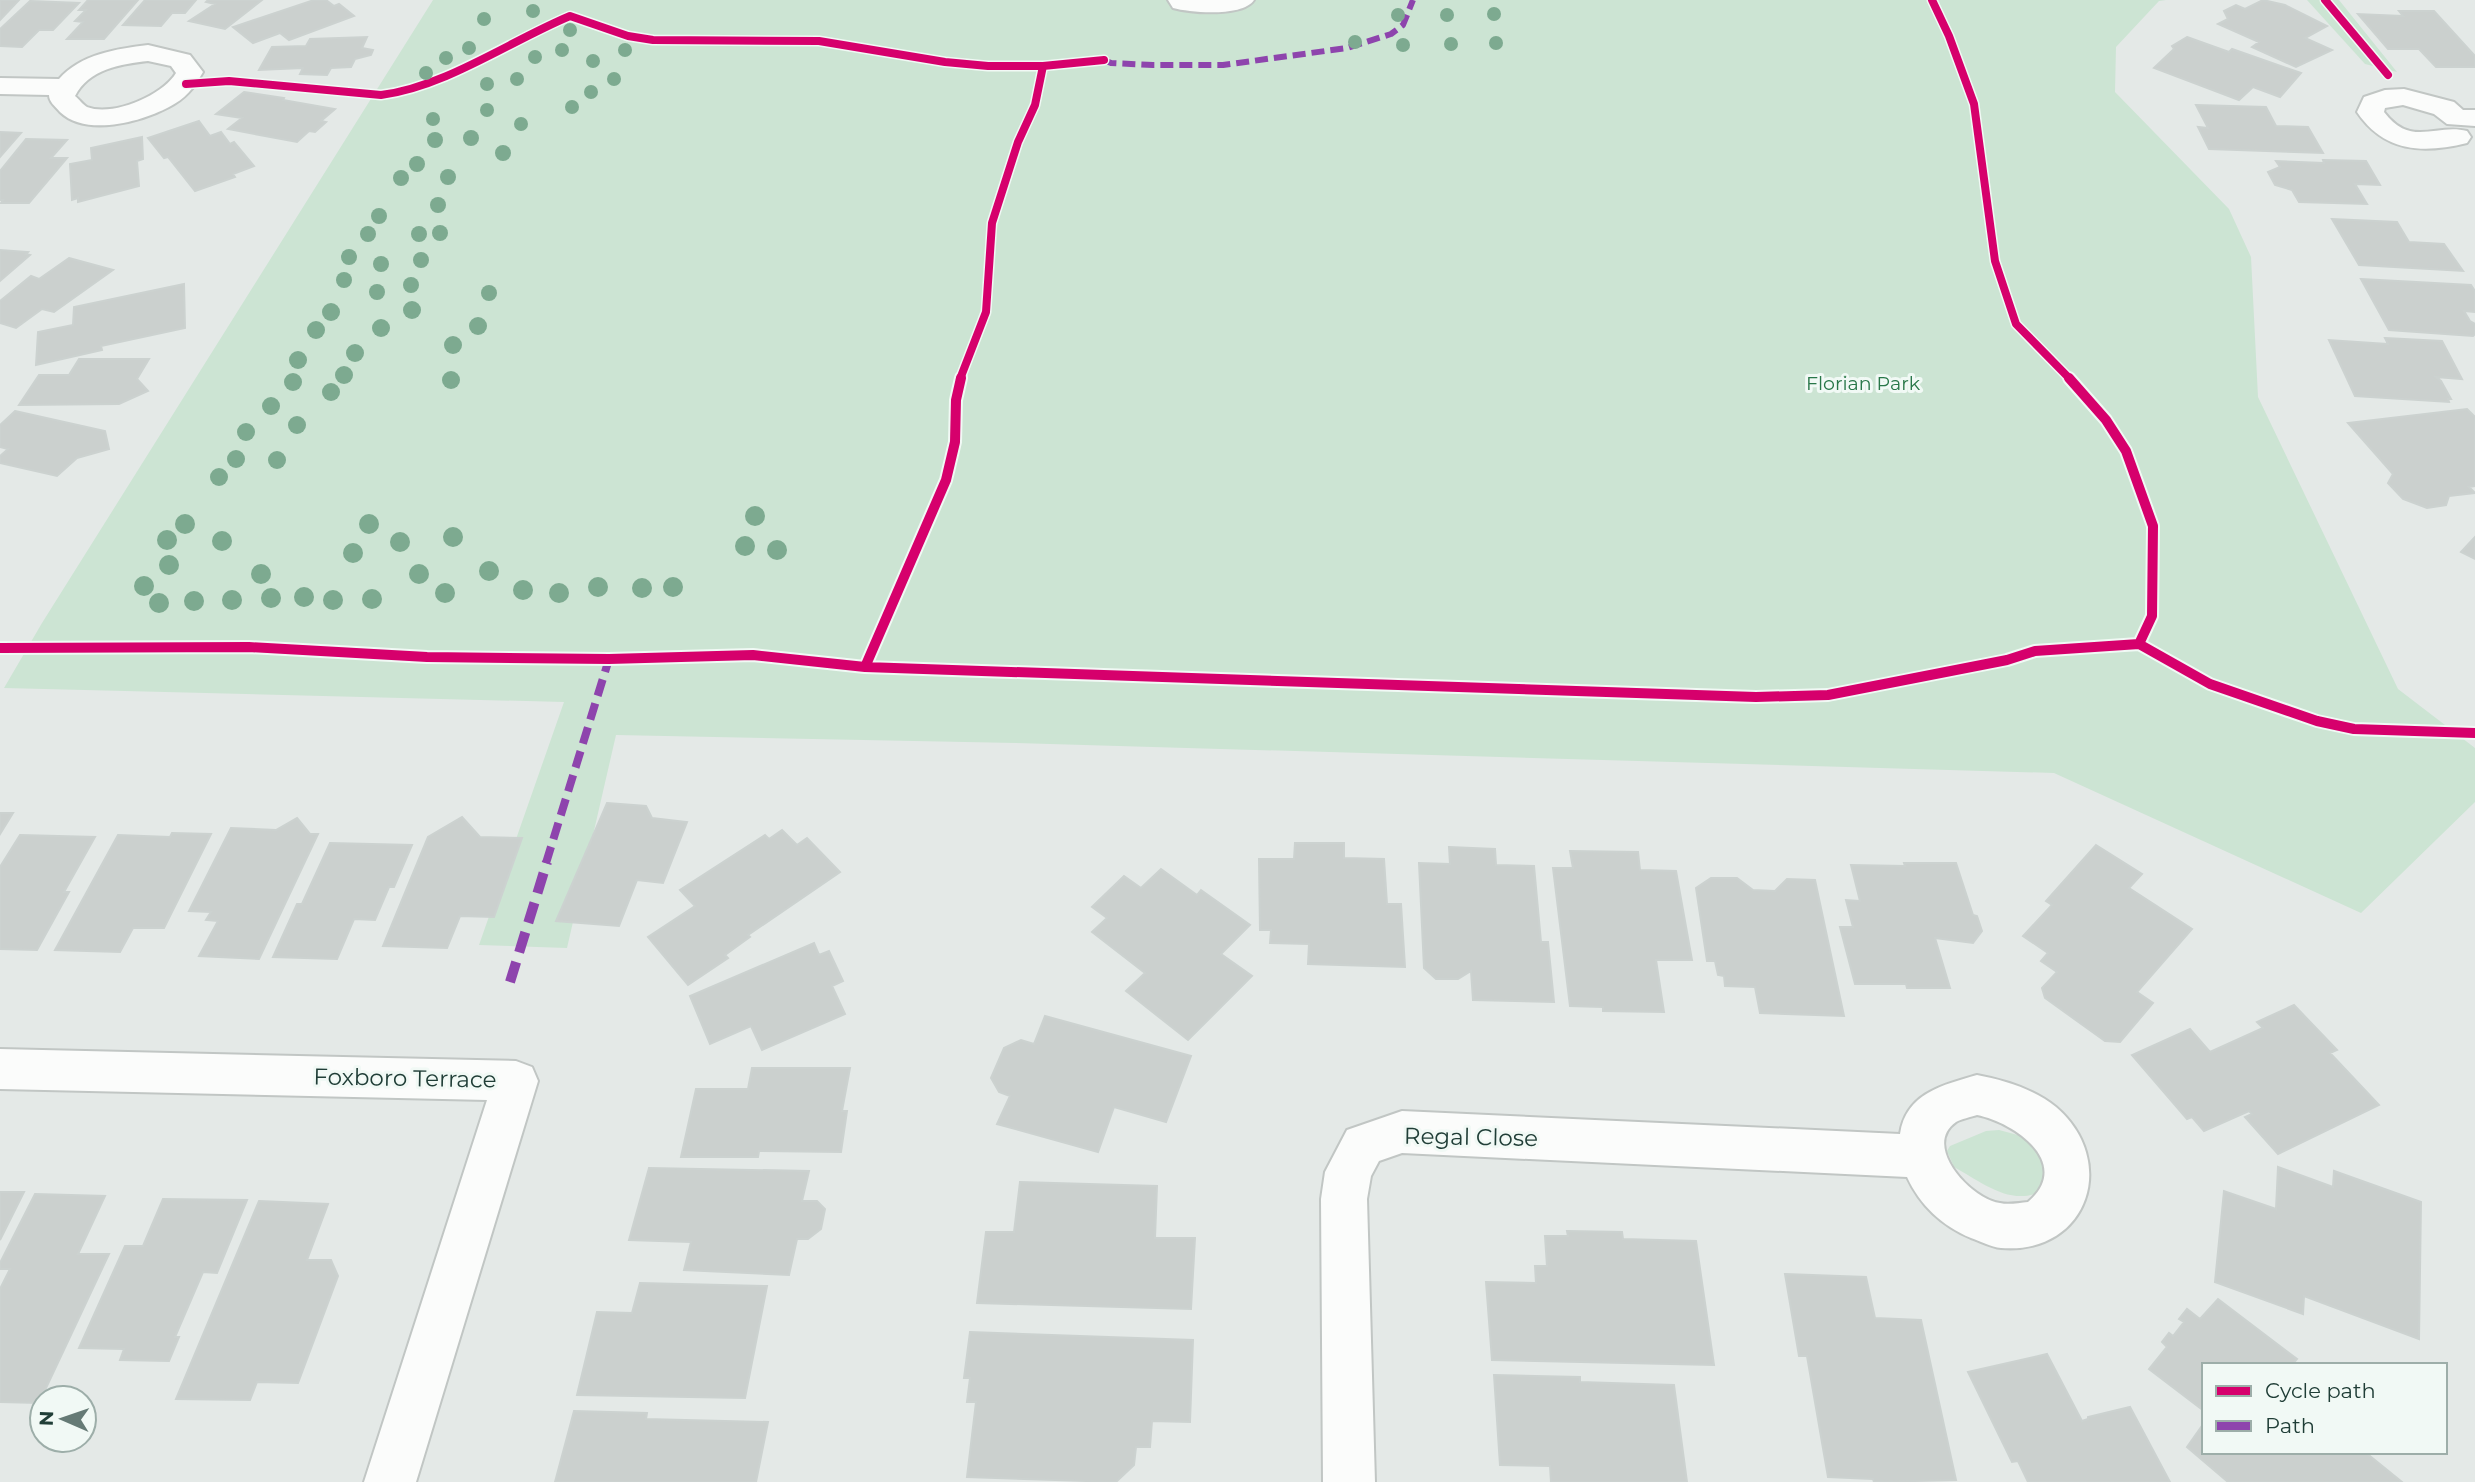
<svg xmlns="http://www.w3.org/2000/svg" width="2475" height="1482" viewBox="0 0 2475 1482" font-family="Montserrat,sans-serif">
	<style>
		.green { fill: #cce4d3 }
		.building { fill: #cbd0ce; stroke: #ccd2d0; stroke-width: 2 }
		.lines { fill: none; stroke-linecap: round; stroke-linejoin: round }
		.minor-casing { stroke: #c1c6c4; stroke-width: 4 }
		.minor { fill: #fbfcfb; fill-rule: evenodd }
		.quiet-far2 { stroke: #8e44ad; stroke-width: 6; stroke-dasharray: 13 6; stroke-linecap: butt }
		.quiet-far1 { stroke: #8e44ad; stroke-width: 8; stroke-dasharray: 17 8; stroke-linecap: butt }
		.quiet { stroke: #8e44ad; stroke-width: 10; stroke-dasharray: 21 10; stroke-linecap: butt }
		.cycleway-far1-casing { stroke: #f1f9f5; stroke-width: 11 }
		.cycleway-casing { stroke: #f1f9f5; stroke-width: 14 }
		.cycleway-far1 { stroke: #d6006c; stroke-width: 8 }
		.cycleway { stroke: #d6006c; stroke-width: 10 }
		.tree { fill: #7daa90 }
		.labels { text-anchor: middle; stroke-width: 6; stroke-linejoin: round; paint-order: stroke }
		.park-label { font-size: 19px; fill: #287748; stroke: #f1f9f5 }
		.near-street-label { font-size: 23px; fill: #203e37; stroke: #f1f9f5 }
	</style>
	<rect width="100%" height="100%" fill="#e4e9e7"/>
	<path class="green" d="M433 0H2166L2159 1 2116 47 2115 92 2229 209 2251 257 2258 397 2398 689 2475 748V802L2361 913 2054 773 1016 743 616 735 567 948 479 945 564 702 4 688 42 623Z
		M2307 0H2339L2397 72 2365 64Z
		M1999 1130 2029 1138 2048 1169 2040 1192C2009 1206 1980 1181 1954 1167L1947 1151 1950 1146 1986 1131Z"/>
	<path class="building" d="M0 0H19L0 20Z
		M88 0H138L104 39H67L83 22 75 21 86 10H79Z
		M145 0H196L185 13H172L161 26 123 25Z
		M208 0H262L225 29 189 21 215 4 206 2Z
		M314 0H326L334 6 339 4 354 16 289 40 280 33 253 43 233 27Z
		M2263 0 2285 5 2327 26 2305 38 2332 50 2296 67 2252 47 2259 42 2218 24 2228 19 2224 11 2236 5 2245 9Z
		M30 1 79 3 53 30H39L22 47 0 46V29Z
		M2399 11H2434L2475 56V67H2436L2419 49H2388L2358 14 2403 16Z
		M367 37 362 48 373 50 371 55 355 59 351 67 331 68 327 75 300 74 303 68 259 70 272 47 306 46 310 39Z
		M2187 37 2229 52 2232 49 2301 73 2280 97 2253 87 2239 100 2154 68 2174 49 2172 46Z
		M244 92 284 98 283 100 335 109 321 121 326 122 315 132 309 131 297 142 228 129 242 118 216 114Z
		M2196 105 2266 107 2276 126 2308 127 2323 153 2209 149 2198 127 2208 128Z
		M199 121 210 136 221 132 230 144 234 142 254 166 233 174 235 177 195 191 168 157 164 158 148 138Z
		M0 132 21 133 0 157Z
		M142 137 143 159 137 161 139 186 78 202V198L72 200 70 164 92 160 91 148Z
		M26 139 67 140 51 158H67L29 203H1L3 200H0V171Z
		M2323 160 2366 161 2380 185 2355 184 2367 204 2299 202 2292 190 2275 185 2268 172 2280 167 2276 161 2324 163Z
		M2332 219 2397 222 2409 242 2444 244 2463 271 2359 265Z
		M0 250 28 252 26 254 30 255 0 281Z
		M69 258 113 270 54 312 42 309 16 328 0 323V301L31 276 39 279Z
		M2361 279 2471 285 2475 291V312L2464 311 2470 321 2475 324V334L2473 336 2389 330Z
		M184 284 185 328 101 346 102 350 36 365 38 332 73 325 74 307Z
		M2385 338 2442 341 2462 379 2436 377 2441 381 2451 399H2448L2449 402 2355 396 2329 340 2388 344Z
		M79 359H149L137 379 148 391 119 404 19 405 39 375H69Z
		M2467 409 2475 417V486L2469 487 2475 493 2449 496 2446 505 2427 508 2403 499 2388 483 2393 474 2348 423Z
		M15 411 105 431 109 449 77 458 57 476 0 463V456L8 449 0 447V425Z
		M2475 537V559L2461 552Z
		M607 803 646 806 652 818 687 822 663 883 637 880 619 926 556 921Z
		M0 813H13L0 834Z
		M462 817 480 837 522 838 494 917 460 916 447 948 383 946 428 837Z
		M297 818 310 834H318L259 959 199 956 218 921 206 920 211 912 189 911 231 828 276 830Z
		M782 830 797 845 807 838 840 872 748 935 750 937 725 955 728 958 688 985 648 937 695 906 680 890 765 835 769 839Z
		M172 833 211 834 164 928H133L120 952 55 950 118 835 170 837Z
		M20 835 95 837 64 892H69L37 950 0 949V867Z
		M330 843 412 845 394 887H389L375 920 354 919 337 959 273 957 297 904H302Z
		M1295 843H1344V858L1384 859 1387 904H1401L1405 967 1308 964 1309 944 1270 943 1271 930H1260L1259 859H1294Z
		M2096 845 2142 874 2129 888 2192 929 2137 992 2153 1003 2120 1042 2105 1041 2045 998 2042 988 2057 972 2041 961 2048 953 2023 936 2052 905 2046 901Z
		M1449 847 1495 849 1496 865 1534 866 1541 942H1548L1554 1002 1473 1000 1471 971 1458 979H1436L1424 968 1419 863 1450 864Z
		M1570 851 1638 852 1640 870 1676 871 1692 960H1656L1664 1012 1603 1011V1007L1570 1006 1553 868H1573Z
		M1904 863H1956L1973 915 1977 916 1982 931 1973 943 1935 938 1950 988H1907L1906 984H1855L1840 927H1853L1846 900 1860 901 1851 865 1905 866Z
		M1161 869 1197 895 1201 890 1250 925 1221 954 1252 976 1188 1040 1126 991 1145 973 1092 932 1107 918 1092 907 1124 876 1141 888Z
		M1711 878H1737L1753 890 1775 891 1787 879 1815 880 1844 1016 1760 1013 1755 987 1725 986 1724 976 1718 975 1715 961H1707L1696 888Z
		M814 943 819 955 829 951 843 981 832 986 845 1014 762 1050 751 1026 710 1044 690 996Z
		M2294 1005 2337 1050 2330 1053 2379 1105 2278 1154 2245 1117 2252 1114 2249 1111 2204 1131 2192 1117 2187 1119 2132 1055 2190 1029 2210 1052 2263 1028 2257 1022Z
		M1045 1016 1191 1056 1166 1122 1114 1107 1098 1152 997 1124 1010 1096 999 1092 991 1078 1004 1048 1021 1040 1034 1044Z
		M752 1068H850L842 1111H847L841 1152 759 1151 758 1157H681L696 1089H748Z
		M2278 1167 2333 1187 2334 1171 2421 1202 2419 1339 2304 1296 2303 1314 2215 1282 2224 1191 2276 1209Z
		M649 1168 809 1171 802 1201H817L825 1209 821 1229 808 1239H797L789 1275 684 1270 691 1242 629 1240Z
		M1020 1182 1157 1186 1155 1238H1195L1191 1309 977 1303 986 1232H1014Z
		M0 1192H24L0 1240Z
		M35 1194 105 1196 78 1254H109L39 1403 0 1402V1289L10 1269H0V1263Z
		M163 1199 247 1200 217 1273 203 1272 175 1337H179L169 1361 120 1360 124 1349 79 1348 125 1246H143Z
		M259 1201 328 1204 307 1260H331L338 1276 298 1383 257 1382 250 1400 176 1399Z
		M1567 1231 1622 1232 1623 1239 1696 1241 1714 1365 1492 1360 1486 1282 1536 1283 1535 1266H1547L1545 1236H1568Z
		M1785 1274 1866 1277 1875 1318 1921 1320 1956 1480 1874 1482 1873 1479 1828 1477 1807 1356H1799Z
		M640 1283 767 1286 745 1398 577 1395 597 1312 632 1313Z
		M2218 1299 2297 1359 2292 1365H2204V1411L2149 1369 2167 1347 2162 1342 2169 1333 2173 1336 2184 1322 2179 1319 2187 1309 2200 1319Z
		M970 1332 1193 1340 1190 1422 1152 1421 1150 1447H1136L1134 1465 1116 1482 967 1477 976 1402H967L970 1378H964Z
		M2047 1354 2082 1421 2088 1419V1417L2130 1407 2170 1482H2028L2018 1461 2012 1462 1968 1372Z
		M1494 1375 1580 1377V1382L1674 1385 1687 1482H1551L1550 1466 1500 1465Z
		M574 1411 647 1413 646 1419 768 1422 756 1482H555Z
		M2204 1423V1452H2365L2402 1482H2228L2187 1447Z"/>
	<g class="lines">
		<defs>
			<path id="minor" d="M1168 0H1254C1243 17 1192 13 1173 8Z
				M148 45 190 55 203 72C194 88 185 99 169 107 141 122 86 137 60 112 55 106 49 102 49 95L0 94V78L59 79C81 54 116 49 148 45ZM148 61 171 66 176 73C163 95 113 117 87 107 83 105 79 99 75 96 89 69 121 64 148 61Z
				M2404 89 2454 102 2463 110H2475V126L2447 124 2434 114 2403 105 2385 108 2384 112C2411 148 2436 123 2467 131L2471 137 2467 143C2422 154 2384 152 2357 112L2364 97 2385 90Z
				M0 1049 516 1061 532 1067 538 1081 416 1482H364L487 1100 0 1089Z
				M1977 1075C2004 1080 2034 1089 2056 1107 2119 1161 2088 1255 2001 1248 1991 1247 1980 1241 1971 1238 1942 1226 1920 1205 1907 1177L1402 1153 1379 1161 1371 1176 1367 1199 1375 1482H1323L1321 1199 1325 1172 1347 1130 1402 1111 1900 1134C1906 1093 1943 1085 1977 1075ZM1977 1115C2016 1123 2073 1164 2028 1202 2019 1203 2008 1205 2000 1203 1972 1200 1921 1146 1956 1122 1961 1119 1971 1117 1977 1115Z"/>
		</defs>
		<use href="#minor" class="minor-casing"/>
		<use href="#minor" class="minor"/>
		<path class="quiet-far2" d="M1104 60 1111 63 1153 65H1223L1347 48 1391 34 1403 25 1413 0"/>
		<path class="quiet-far1" d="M546 863 609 659"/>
		<path class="quiet" d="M510 982 547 862"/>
		<defs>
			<path id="cycleway-far1" d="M1932 0 1949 36 1974 104 1995 261 2016 324 2070 379
				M2325 0 2388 75
				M186 84 229 81 381 95C445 87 510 41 570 16L628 36 653 40 819 41 945 62 988 66H1043L1104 60
				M960 379 986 312 992 223 1018 142 1035 105 1043 66"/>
			<path id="cycleway" d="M2069 378 2106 420 2126 451 2153 526 2152 616 2139 644
				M0 648 249 647 427 657 609 659 753 655 865 667 1756 697 1828 695 2007 660 2035 651 2139 644 2210 684 2317 721 2354 729 2475 733
				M865 667 946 480 955 442 956 400 961 378"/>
		</defs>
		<use href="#cycleway-far1" class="cycleway-far1-casing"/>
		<use href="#cycleway" class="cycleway-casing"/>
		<use href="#cycleway-far1" class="cycleway-far1"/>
		<use href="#cycleway" class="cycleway"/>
	</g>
	<g class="tree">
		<circle cx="533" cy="11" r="7"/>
		<circle cx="1494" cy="14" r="7"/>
		<circle cx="1398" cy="15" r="7"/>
		<circle cx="1447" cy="15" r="7"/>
		<circle cx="484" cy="19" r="7"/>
		<circle cx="570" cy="30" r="7"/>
		<circle cx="1355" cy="42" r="7"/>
		<circle cx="1496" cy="43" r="7"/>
		<circle cx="1451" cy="44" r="7"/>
		<circle cx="1403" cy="45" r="7"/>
		<circle cx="469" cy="48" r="7"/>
		<circle cx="562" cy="50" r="7"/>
		<circle cx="625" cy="50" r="7"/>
		<circle cx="535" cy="57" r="7"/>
		<circle cx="446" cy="58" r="7"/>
		<circle cx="593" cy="61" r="7"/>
		<circle cx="426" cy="73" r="7"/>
		<circle cx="517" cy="79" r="7"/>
		<circle cx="614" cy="79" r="7"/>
		<circle cx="487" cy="84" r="7"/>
		<circle cx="591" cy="92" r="7"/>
		<circle cx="572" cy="107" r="7"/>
		<circle cx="487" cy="110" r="7"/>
		<circle cx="433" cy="119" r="7"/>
		<circle cx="521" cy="124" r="7"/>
		<circle cx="471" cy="138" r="8"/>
		<circle cx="435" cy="140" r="8"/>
		<circle cx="503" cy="153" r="8"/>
		<circle cx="417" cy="164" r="8"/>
		<circle cx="448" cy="177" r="8"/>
		<circle cx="401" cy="178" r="8"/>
		<circle cx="438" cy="205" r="8"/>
		<circle cx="379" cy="216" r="8"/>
		<circle cx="440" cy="233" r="8"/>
		<circle cx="368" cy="234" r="8"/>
		<circle cx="419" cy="234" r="8"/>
		<circle cx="349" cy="257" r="8"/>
		<circle cx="421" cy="260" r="8"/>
		<circle cx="381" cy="264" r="8"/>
		<circle cx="344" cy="280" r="8"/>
		<circle cx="411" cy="285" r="8"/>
		<circle cx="377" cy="292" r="8"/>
		<circle cx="489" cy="293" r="8"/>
		<circle cx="412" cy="310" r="9"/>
		<circle cx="331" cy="312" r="9"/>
		<circle cx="478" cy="326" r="9"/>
		<circle cx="381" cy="328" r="9"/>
		<circle cx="316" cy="330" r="9"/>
		<circle cx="453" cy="345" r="9"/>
		<circle cx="355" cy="353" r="9"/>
		<circle cx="298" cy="360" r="9"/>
		<circle cx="344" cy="375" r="9"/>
		<circle cx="451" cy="380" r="9"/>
		<circle cx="293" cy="382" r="9"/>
		<circle cx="331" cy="392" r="9"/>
		<circle cx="271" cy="406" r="9"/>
		<circle cx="297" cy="425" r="9"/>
		<circle cx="246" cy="432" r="9"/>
		<circle cx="236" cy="459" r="9"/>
		<circle cx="277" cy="460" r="9"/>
		<circle cx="219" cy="477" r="9"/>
		<circle cx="755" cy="516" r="10"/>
		<circle cx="185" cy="524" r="10"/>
		<circle cx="369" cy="524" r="10"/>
		<circle cx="453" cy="537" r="10"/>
		<circle cx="167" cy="540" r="10"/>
		<circle cx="222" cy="541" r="10"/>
		<circle cx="400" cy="542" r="10"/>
		<circle cx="745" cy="546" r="10"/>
		<circle cx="777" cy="550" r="10"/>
		<circle cx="353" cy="553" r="10"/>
		<circle cx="169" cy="565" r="10"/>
		<circle cx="489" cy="571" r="10"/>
		<circle cx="261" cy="574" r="10"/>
		<circle cx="419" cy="574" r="10"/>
		<circle cx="144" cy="586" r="10"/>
		<circle cx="598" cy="587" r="10"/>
		<circle cx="673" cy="587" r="10"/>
		<circle cx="642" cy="588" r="10"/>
		<circle cx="523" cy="590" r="10"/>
		<circle cx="445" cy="593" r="10"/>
		<circle cx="559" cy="593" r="10"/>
		<circle cx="304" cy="597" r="10"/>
		<circle cx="271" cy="598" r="10"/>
		<circle cx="372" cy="599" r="10"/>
		<circle cx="232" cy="600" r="10"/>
		<circle cx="333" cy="600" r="10"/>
		<circle cx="194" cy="601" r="10"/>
		<circle cx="159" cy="603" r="10"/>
	</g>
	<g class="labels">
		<g class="park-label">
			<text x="1863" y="390">Florian Park</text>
		</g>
		<g class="near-street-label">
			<text transform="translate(405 1078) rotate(1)" y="8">Foxboro Terrace</text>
			<text transform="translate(1471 1137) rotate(1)" y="8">Regal Close</text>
		</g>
	</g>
	<rect x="2202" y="1363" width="245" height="91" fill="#f1f9f5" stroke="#9daea9" stroke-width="2"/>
	<rect x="2216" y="1386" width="35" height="10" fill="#d6006c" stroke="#9daea9" stroke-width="2"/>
	<text x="2265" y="1398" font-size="21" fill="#203e37">Cycle path</text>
	<rect x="2216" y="1421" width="35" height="10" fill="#8e44ad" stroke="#9daea9" stroke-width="2"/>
	<text x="2265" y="1433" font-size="21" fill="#203e37">Path</text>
	<g transform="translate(63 1419) rotate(272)"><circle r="33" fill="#f1f9f5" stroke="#9daea9" stroke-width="2"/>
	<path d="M0-5L12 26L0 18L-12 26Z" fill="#657a75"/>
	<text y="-10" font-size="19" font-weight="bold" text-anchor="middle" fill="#203e37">N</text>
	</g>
</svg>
